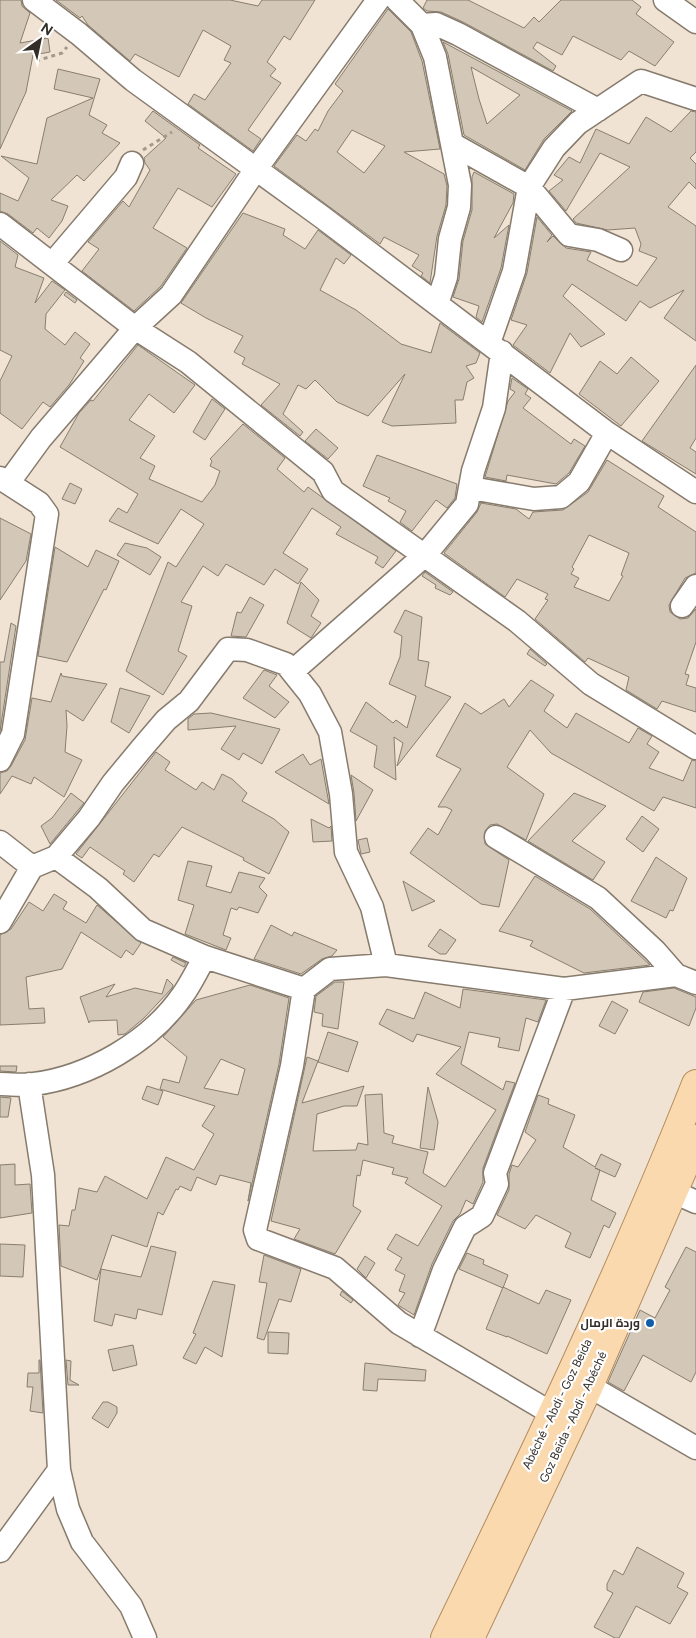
<svg xmlns="http://www.w3.org/2000/svg" width="696" height="1638" viewBox="0 0 696 1638" font-family="Figtree,Cairo,sans-serif">
	<style>
		.building { fill: #d3c8b8; stroke: #887e6f; fill-rule: evenodd }
		.lines { fill: none; stroke-linecap: round; stroke-linejoin: round }
		.minor-casing { stroke: #877b6d; stroke-width: 25 }
		.major-casing { stroke: #b48c5d; stroke-width: 30 }
		.path { stroke: #a3998d; stroke-width: 3; stroke-dasharray: 4 4; stroke-linecap: butt }
		.minor { stroke: #fff; stroke-width: 22 }
		.major { stroke: #fbd9af; stroke-width: 28 }
		.poi-dot { fill: #105dac; stroke: #fff; stroke-width: 2 }
		.labels { text-anchor: middle; stroke-width: 4.5; stroke-linejoin: round; paint-order: stroke }
		.poi-label { font-size: 12px; font-weight: bold; fill: #332e28; stroke: #fff; text-anchor: end }
		.street-label { font-size: 12px; fill: #332e28; stroke: #fff }
	</style>
	<rect width="100%" height="100%" fill="#f0e3d3"/>
	<path class="building" d="M0 0H21L22 6 30 13 20 43 48 38 50 52 33 55 26 92 0 149Z
		M56 0H230L258 6 262 0H315L290 40 284 36 267 62 276 69 270 76 281 83 248 130 261 139 253 151 188 104 194 94 205 100 231 63 224 60 231 46 203 30 179 77 135 54 130 61 88 25 82 16 80 18Z
		M427 0H468L524 28 534 17 539 22 561 0H632L641 7 636 14 674 42 655 66 629 51 621 60 573 36 562 55 537 42 533 48 556 66 553 71 463 22 441 12 427 11 423 8Z
		M388 9 411 32 422 61 440 149 404 152 444 174 447 186 446 205 437 236 430 283 421 276 423 273 412 266 419 255 384 237 380 244 274 166 297 135 306 141 315 129 318 131 328 111 343 91 335 84ZM352 130 385 146 364 173 337 152Z
		M443 42 572 111 544 139 525 170 464 135 448 54ZM471 67 520 95 487 124 479 99Z
		M58 69 100 79 89 115 107 125 102 133 120 143 84 181 77 175 51 200 68 206 62 221 49 238 37 228 33 233 8 214 0 211V193L18 201 29 178 1 156 37 164 47 118 93 98 54 89Z
		M153 111 200 145 198 148 236 174 212 207 178 188 153 228 187 248 161 286 134 311 82 271 99 249 88 242 123 201 129 207 150 170 145 163 144 158 166 138 145 121Z
		M691 111 696 112V152L690 158 696 164V189L689 182 668 207 696 226V341L664 318 684 290 650 308 640 301 626 321 572 284 563 296 605 334 581 347 570 333 550 373 513 345 527 325 511 320 527 273 537 217 552 235 547 242 553 236 566 248 591 252 587 260 637 286 657 258 639 251 641 244 635 228 608 230 576 223 573 219 630 167 600 153 566 211 549 191 563 180 554 175 569 157 580 163 596 129 629 144 646 117 671 132Z
		M474 172 514 194 513 203 494 238 509 225 501 268 482 322 476 317 479 306 453 297 459 279 463 241 472 210V177Z
		M243 213 285 229 283 235 305 249 318 230 351 255 344 264 336 258 320 290 356 310 401 344 431 353 440 323 480 353 476 363 466 366 474 378 467 382 463 400H455L456 423 392 426 382 422 405 374 368 416 337 402 315 380 306 389 298 385 283 414 303 432 300 436 261 405 280 384 242 364 245 358 234 352 243 336 206 318 181 303Z
		M0 241 18 255 15 267 44 278 35 303 52 281 65 290 46 314 45 329 65 345 75 332 90 344 80 358 84 361 69 385 50 407 43 402 22 429 0 413V381L12 356 0 350Z
		M66 292 77 300 75 303 64 295Z
		M138 345 195 385 174 413 149 394 129 420 155 436 140 458 155 466 149 479 202 502 215 485 220 471 210 466 212 461 210 459 243 424 285 458 277 469 304 492 308 487 396 551 383 568 375 563 378 557 336 534 341 527 312 508 283 553 308 569 298 584 275 569 264 585 226 564 218 576 203 566 181 602 192 606 178 651 187 656 163 695 126 671 168 562 176 567 204 524 181 509 158 544 109 521 118 508 127 513 138 494 60 447 79 413 91 400 93 401Z
		M631 357 659 381 621 426 579 394 600 361 617 374Z
		M696 365V438L690 448 696 452V474L642 441Z
		M512 378 528 389 525 394 531 398 523 408 571 444 574 439 585 446 569 473 556 484 507 475 506 481 485 477 508 401 515 392 510 389Z
		M212 399 225 409 205 440 193 432Z
		M316 429 338 448 328 459 305 441Z
		M377 455 457 484 455 498 447 508 436 500 412 531 400 522 406 511 388 501 390 498 363 486Z
		M607 460 664 496 658 507 696 532V573L685 578 669 605 670 612 680 619 688 618 696 609V642L685 674 689 675 686 685 696 688V712L662 701 657 709 626 690 629 677 588 658 585 662 535 619 548 600 545 599 548 594 517 579 505 597 444 553 477 512 481 503 516 509 529 519 533 512 563 510 588 492ZM589 535 629 553 621 575 623 576 609 601 574 587 579 578 571 574 574 569 572 567Z
		M70 483 82 489 75 504 62 499Z
		M0 518 31 534 26 561 0 600Z
		M125 543 147 548 161 557 150 575 117 555Z
		M55 547 88 567 96 550 119 561 106 590 104 589 67 662 38 656Z
		M425 572 453 592 450 595 435 588 436 585 422 576Z
		M301 582 319 600 311 616 321 623 311 638 287 623Z
		M250 597 264 605 246 637 231 636 237 612 241 613Z
		M405 610 422 617 418 660 429 662 425 686 451 697 397 766 403 743 394 737 396 780 374 767 377 746 350 731 366 702 393 723 396 720 407 728 416 696 389 684 400 657 402 636 394 632Z
		M11 623 16 626 0 731V662H4Z
		M530 649 547 664 545 666 527 654Z
		M264 670 277 675 269 686 289 702 275 718 243 698Z
		M61 673 62 676 107 684 83 721 66 710 67 726 65 752 82 760 64 797 34 777 31 784 12 776 0 794V773L7 771 11 766 25 740 32 698 51 702Z
		M531 680 554 695 544 711 567 728 576 713 629 743 638 728 652 736 647 744 659 752 649 768 683 781 692 760 696 761V808L663 797 654 811 551 753 530 730 507 767 544 794 526 840 497 824 490 825 485 831V844L509 860 499 907 481 904 410 853 428 828 438 835 452 810 446 807H438L461 769 436 756 465 703 481 714 504 699 509 707Z
		M120 688 150 696 129 733 111 722Z
		M211 713 280 729 262 764 243 753 239 760 221 749 236 726 188 730V719L194 714Z
		M156 752 170 762 165 770 196 790 202 782 214 790 222 774 232 779 247 793 242 801 274 819 289 832 269 874 243 860 244 858 182 827 159 857 154 854 134 882 123 874 125 871 90 847 82 858 76 854Z
		M303 754 310 765 321 759 329 804 275 772Z
		M351 775 373 790 356 821 354 793Z
		M71 793 84 803 50 844 41 826 52 818Z
		M574 793 606 806 572 841 605 862 593 880 528 841Z
		M642 816 659 829 643 852 626 839Z
		M311 819 329 828 331 826 332 841 313 842Z
		M367 838 370 852 361 854 358 840Z
		M656 857 687 878 673 911 670 910 666 918 631 901Z
		M188 861 212 866 206 886 231 893 239 872 265 878 259 887 267 895 258 913 239 907 237 910 231 908 223 935 231 938 226 950 185 934 194 905 178 900Z
		M535 876 590 909 650 965 584 973 530 946 533 941 499 931Z
		M403 881 435 901 412 911Z
		M54 894 67 902 63 909 86 923 97 905 141 943 133 955 126 950 121 958 81 932 62 969 26 977 29 1009 44 1008 45 1023 0 1025V935L11 929 29 902 43 911Z
		M271 925 292 936 294 932 337 950 332 956 322 959 301 974 254 959Z
		M440 929 456 940 446 954H440L428 946Z
		M173 957 186 963 184 967 171 960Z
		M167 979 173 985 172 988 144 1018 125 1034 118 1035 117 1020 90 1021 89 1023 80 997 115 984 106 997 135 988 162 994Z
		M335 982H344L338 1029 322 1026 323 1014 314 1012 316 996Z
		M250 985 289 998 279 1064 248 1201 251 1183 220 1175 216 1185 197 1177 191 1191 180 1186 178 1190 176 1189 163 1215 158 1212 147 1247 112 1235 97 1280 61 1266 59 1225 69 1226 72 1210H75L79 1188 97 1192 105 1176 147 1199 166 1157 194 1170 214 1134 202 1126 215 1106 160 1089 163 1079 179 1083 187 1057 163 1037 196 1000ZM221 1059 245 1069 238 1095 204 1088Z
		M674 988 696 997V1008L689 1026 639 1002 643 992Z
		M463 989 546 1000 538 1022 526 1018 519 1051 498 1047 500 1038 469 1032 461 1064 503 1090 506 1081 515 1083 483 1168V1182L473 1204 466 1200 460 1214 453 1221 432 1264 414 1315 398 1305 405 1293 399 1291 405 1275 395 1270 402 1258 387 1249 396 1234 418 1246 442 1206 405 1183 408 1178 392 1174 394 1168 363 1160 360 1176 357 1175 353 1206 361 1211 335 1254 294 1239 300 1229 271 1221 307 1057 318 1061 302 1103 364 1086 357 1106H344L317 1114 313 1151 356 1150 358 1143 368 1145 365 1095 382 1094 384 1133 394 1136 392 1143 428 1152 423 1173 445 1187 496 1110 436 1074 461 1047 417 1034 413 1042 379 1024 387 1009 414 1019 425 992 460 1008Z
		M612 1001 628 1010 615 1034 599 1026Z
		M328 1032 358 1042 348 1072 318 1062Z
		M0 1066H17L16 1072 0 1071Z
		M147 1086 163 1091 158 1105 142 1099Z
		M428 1087 438 1122 434 1150 420 1148Z
		M538 1095 549 1099 548 1104 575 1115 563 1147 595 1167 601 1154 621 1164 615 1177 595 1168 600 1170 591 1200 616 1213 609 1228 604 1225 590 1258 565 1247 571 1233 536 1215 525 1229 497 1215 509 1190V1174L512 1165 518 1167 536 1140 525 1132Z
		M0 1097 11 1098 8 1117H0Z
		M15 1164V1185L30 1184 32 1213 0 1218V1165Z
		M0 1244 25 1245 23 1277 0 1276Z
		M151 1246 176 1252 162 1315 138 1309 136 1319 115 1314 112 1326 94 1321 101 1269 141 1277Z
		M686 1247 696 1252V1372L691 1382 643 1355 624 1391 608 1382 640 1310 655 1318 670 1290 665 1287Z
		M467 1253 484 1260 483 1264 508 1275 503 1288 459 1269Z
		M264 1255 301 1269 291 1302 279 1299 264 1340 257 1338 267 1283 259 1282Z
		M365 1256 375 1263 366 1278 357 1269Z
		M213 1281 235 1285 222 1357 205 1347 196 1364 183 1358 196 1334 193 1333Z
		M503 1287 539 1304 546 1290 571 1300 547 1354 507 1336V1337L486 1329Z
		M342 1291 353 1300 351 1303 340 1295Z
		M268 1332 289 1333 288 1354 268 1353Z
		M133 1345 137 1365 113 1371 108 1350Z
		M39 1360H40L43 1413 30 1411 33 1387H27L28 1373H39Z
		M66 1360 71 1361 70 1380 79 1385H68Z
		M365 1363 426 1370 425 1381 378 1379 377 1391 363 1390Z
		M103 1402H108L117 1407V1413L108 1428 92 1418Z
		M637 1547 684 1573 677 1587 688 1593 670 1624 636 1606 619 1638H615L594 1627 613 1593 607 1590V1584L614 1570 623 1575Z"/>
	<g class="lines">
		<defs>
			<path id="minor" d="M34 0 79 34 133 80 322 217 607 433 696 492
				M397 0 422 25 435 57 460 185 459 207 450 239 446 277 437 304
				M665 0 696 22
				M422 25 436 24 458 34 598 110
				M454 145 529 187 569 235 598 240 621 250
				M0 224 135 328 188 362 323 472 333 491 517 621 591 684 696 748
				M52 264 126 177 132 163
				M489 343 514 271 529 187 554 148 578 123 641 81 696 99
				M0 478 39 503 47 514 13 734 0 760
				M9 482 41 438 96 374 135 328 171 295 256 169 378 0
				M471 488 534 499 561 497 579 482 607 433
				M682 606 696 586
				M293 671 425 555 467 504 473 471 494 408 502 352
				M496 837 598 898 655 951 676 975
				M0 842 32 867
				M56 857 98 888 143 930 205 957 304 989
				M0 922 32 867 56 857 89 818 113 783 142 748 166 720 189 701 228 649 247 650 286 664 310 694 330 732 341 794 346 852 372 907 386 965
				M0 1084C11 1084 23 1086 34 1084 89 1077 150 1042 182 996 191 984 197 970 205 957
				M29 1084 43 1175 59 1470 68 1509 82 1542 131 1606 145 1638
				M658 1185 696 1202
				M420 1336 444 1270 465 1227 482 1216 497 1184 495 1173 564 989
				M589 1386 696 1448
				M553 1414 399 1323 335 1268 258 1239 255 1230 292 1066 304 989 330 969 386 965 564 989 676 975 696 983
				M0 1551 59 1470"/>
			<path id="major" d="M445 1638C534 1455 621 1273 696 1084
				M470 1638 589 1386 696 1139"/>
		</defs>
		<use href="#minor" class="minor-casing"/>
		<use href="#major" class="major-casing"/>
		<path class="path" d="M36 61 62 53 67 47
			M143 150 172 132"/>
		<use href="#minor" class="minor"/>
		<use href="#major" class="major"/>
	</g>
	<circle class="poi-dot" cx="650" cy="1323" r="5"/>
	<g class="labels">
		<g class="poi-label">
			<text x="640" y="1327">وردة الرمال</text>
		</g>
		<g class="street-label">
			<text transform="translate(557 1404) rotate(-64)" y="4">Abéché - Abdi - Goz Beïda</text>
			<text transform="translate(573 1417) rotate(-65)" y="4">Goz Beïda - Abdi - Abéché</text>
		</g>
	</g>
	<g transform="translate(40 40) rotate(33)" stroke="#ffffff" stroke-width="4" paint-order="stroke">
	<path d="M0-4L9 19L0 12L-9 19Z" fill="#332e28"/>
	<text y="-8" font-size="14" font-weight="bold" text-anchor="middle" fill="#332e28">N</text>
	</g>
</svg>
